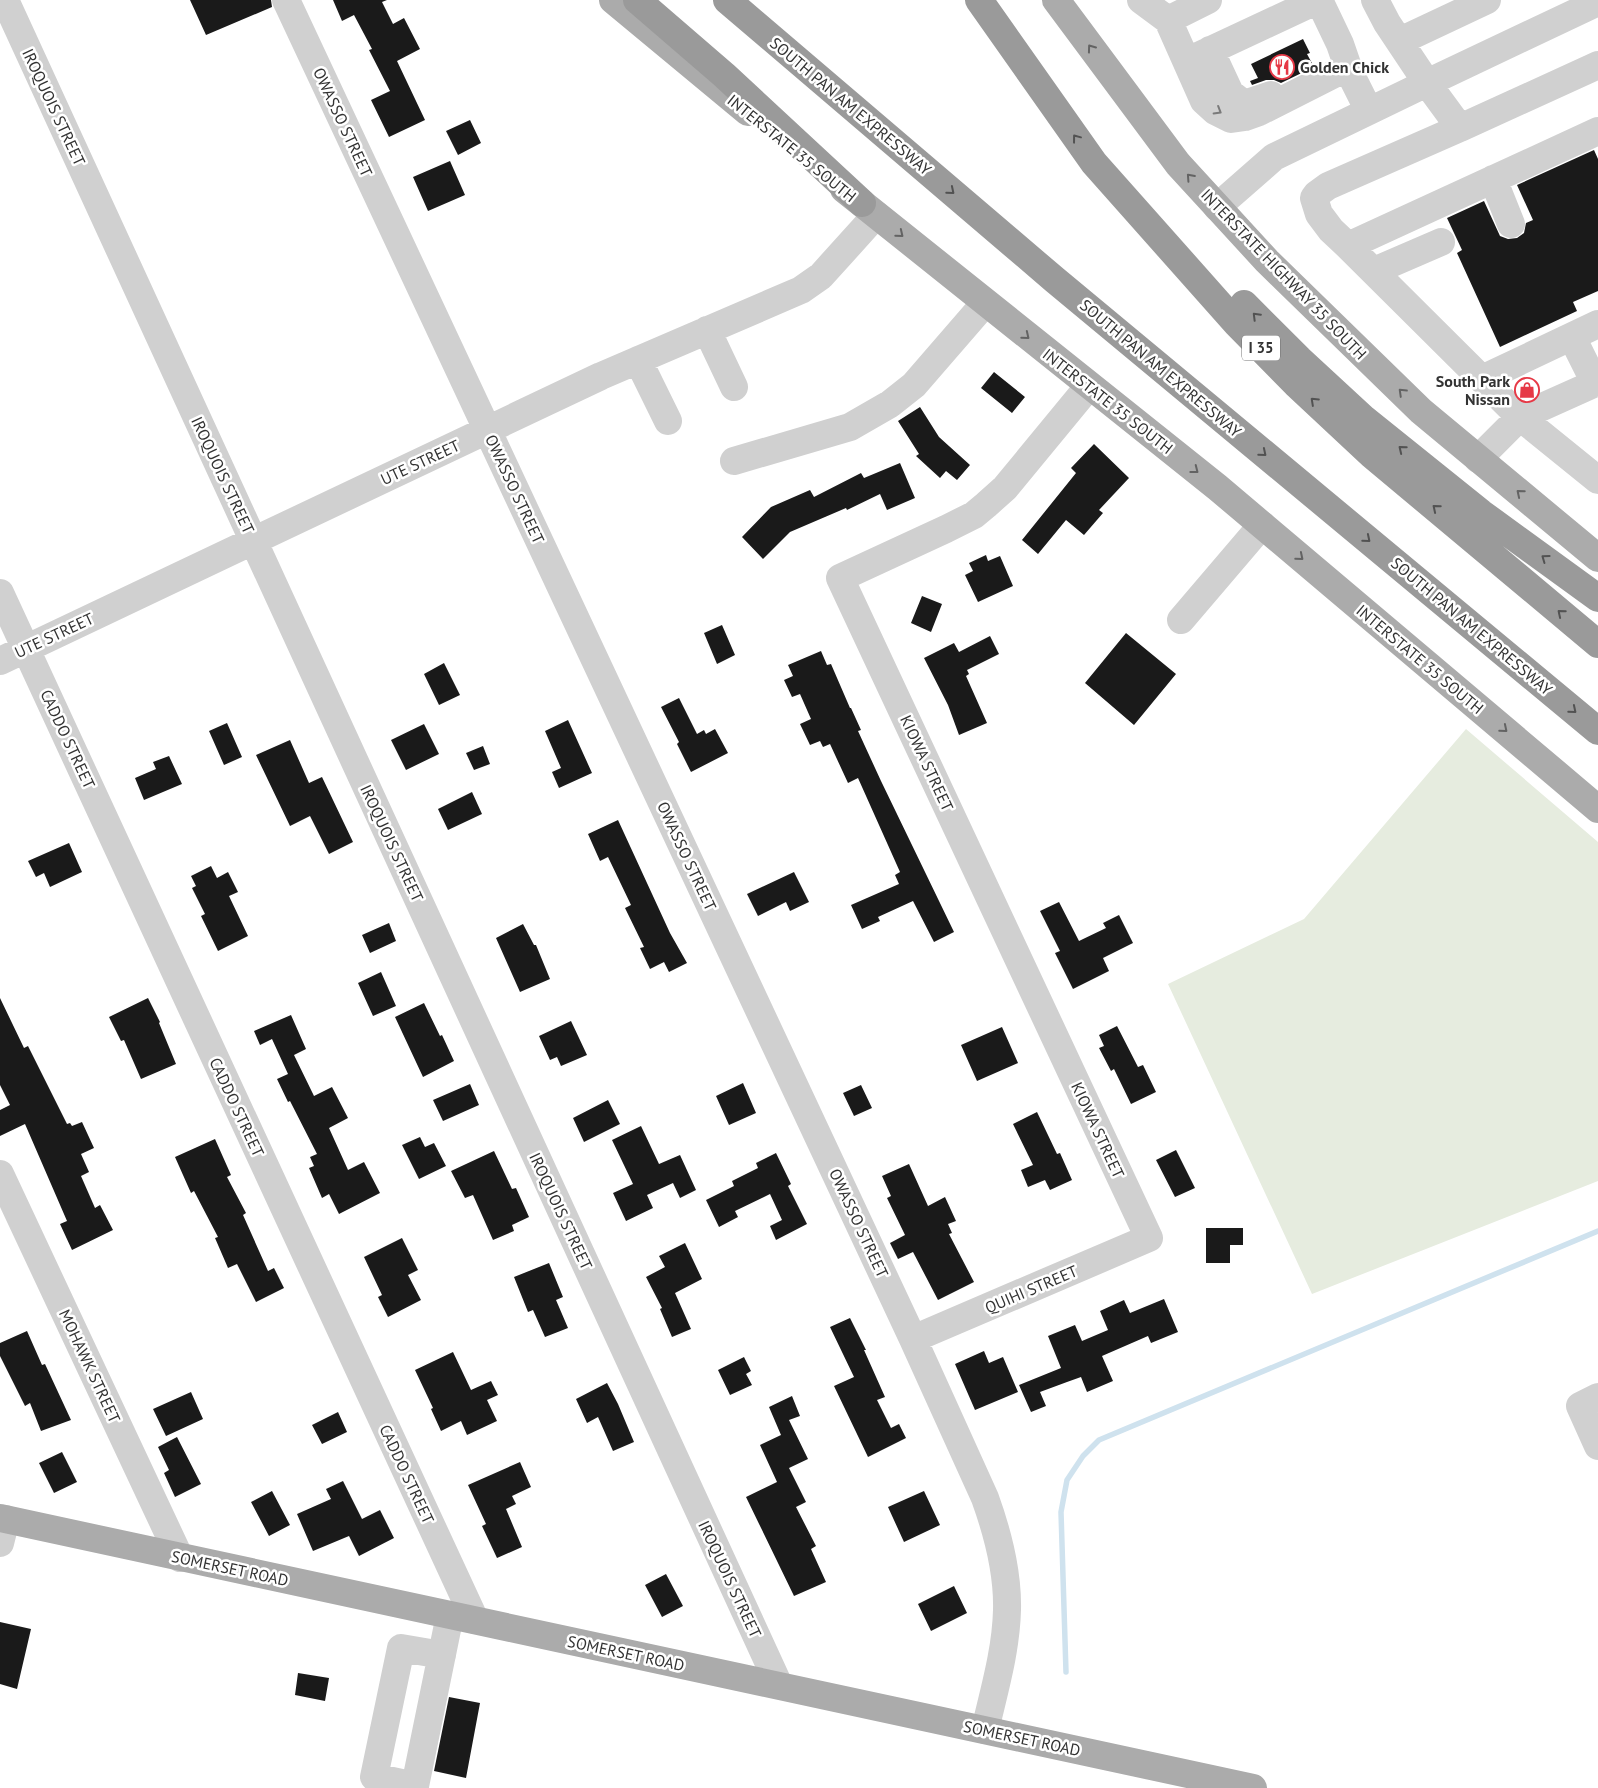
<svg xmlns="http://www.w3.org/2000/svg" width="1598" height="1788" viewBox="0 0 1598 1788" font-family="'PT Sans',sans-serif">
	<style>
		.green { fill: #e6ecdf }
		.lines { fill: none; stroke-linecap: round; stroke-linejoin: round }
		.stream { stroke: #cfe2ee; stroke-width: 5.5 }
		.building { fill: #1a1a1a }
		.minor { stroke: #d0d0d0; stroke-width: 28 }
		.major { stroke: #ababab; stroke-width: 28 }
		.highway { stroke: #9a9a9a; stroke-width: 28 }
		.oneway { stroke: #636363 }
		.oneway2 { stroke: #7a7a7a }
		.oneway3 { stroke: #525252 }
		.labels { text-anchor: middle; stroke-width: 5; stroke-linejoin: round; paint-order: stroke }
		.shield { fill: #fff; stroke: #707070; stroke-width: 1 }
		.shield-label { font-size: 15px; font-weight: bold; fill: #333 }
		.poi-label { font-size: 16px; font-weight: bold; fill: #333; stroke: #fff; text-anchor: start }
		.street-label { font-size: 16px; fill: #333; stroke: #fff }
	</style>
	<rect width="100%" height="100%" fill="#fff"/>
	<path class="green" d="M1466 729 1598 842V1181L1312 1294 1168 984 1304 919Z"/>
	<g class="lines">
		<path class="stream" d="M1066 1672 1061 1512 1067 1480 1083 1456 1099 1440 1598 1231"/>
	</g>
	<path class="building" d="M190 0H271L272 7 206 35Z
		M333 0H387L382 2 393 24 404 18 420 49 397 61 425 120 389 137 371 100 390 91 369 50 372 49 354 15 342 21Z
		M1303 39 1310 53 1307 54 1314 67 1281 83 1274 80H1266L1252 85 1250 81 1258 78 1251 64Z
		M470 120 481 143 458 155 446 131Z
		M1594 150 1598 159V291L1573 302 1577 311 1500 347 1457 253 1462 250 1447 218 1484 201 1500 236 1508 239 1517 238 1524 233 1526 223 1533 220 1517 185Z
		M450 161 465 195 428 211 413 177Z
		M994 372 1025 397 1012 413 981 388Z
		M920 407 939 437 970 465 957 480 946 471 940 478 916 456 919 454 898 421Z
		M1094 444 1129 478 1099 510 1103 513 1084 535 1066 520 1038 554 1022 540 1076 473 1071 468Z
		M900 463 915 498 887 510 880 494 847 510 846 508 790 532 763 559 742 537 771 507 810 490 814 497 861 473 864 478Z
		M986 555 988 561 1000 556 1013 586 978 602 965 575 973 571 969 563Z
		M922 596 942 604 931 632 911 623Z
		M722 625 735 655 717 664 704 633Z
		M1126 633 1176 674 1134 725 1085 683Z
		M990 636 999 654 967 670 969 674 966 676 987 723 959 735 948 705 924 658 954 643 959 652Z
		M821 651 827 665 831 664 850 708H851L861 730 858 731 881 781 954 932 934 942 913 901 878 917 880 921 862 929 851 905 899 884 895 875 900 872 858 778 848 783 830 744 823 747 820 741 810 745 800 724 811 719 800 694 792 697 784 680 793 676 788 665Z
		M444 663 460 695 439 705 424 674Z
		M679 698 697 734 704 730 706 734 715 729 728 753 691 772 677 744 679 742 661 707Z
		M568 720 592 773 559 788 552 772 561 768 545 731Z
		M227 723 242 757 224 765 209 731Z
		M424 724 439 754 406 770 391 740Z
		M290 740 309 783 322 777 353 842 329 854 310 816 290 826 256 755Z
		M483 746 490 764 474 770 466 753Z
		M169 756 182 784 144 800 135 778 156 769 153 762Z
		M472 792 482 814 448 830 438 809Z
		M618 820 670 933 687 963 669 972 664 962 650 969 640 948 644 947 625 908 631 905 608 857 600 861 588 834Z
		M69 843 82 872 50 887 44 873 36 877 28 861Z
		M211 866 217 878 228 872 238 892 229 896 248 936 218 951 201 916 205 914 192 888 196 886 191 876Z
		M794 872 809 902 790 911 786 902 758 916 747 894Z
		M1059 902 1079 941 1106 928 1103 923 1119 915 1133 943 1103 958 1109 971 1073 989 1055 953 1060 951 1040 911Z
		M389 923 396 941 370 953 362 935Z
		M523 924 534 945H536L550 979 520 992 496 938Z
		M381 972 396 1006 373 1016 358 983Z
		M0 998 24 1048 28 1046 67 1124 70 1123 72 1126 82 1122 94 1148 81 1154 89 1172 81 1176 95 1208 100 1205 113 1230 72 1250 60 1224 67 1221 25 1124 0 1136V1110L10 1105 0 1085Z
		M148 998 160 1022 159 1023 176 1064 141 1079 124 1040 121 1041 109 1017Z
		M424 1003 440 1036 442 1035 454 1061 423 1077 395 1017Z
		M291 1015 306 1049 294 1055 314 1096 332 1087 348 1118 329 1128 348 1170 364 1162 380 1193 339 1214 329 1194 322 1198 309 1168 314 1166 310 1157 317 1154 290 1101 288 1102 277 1079 288 1074 272 1039 260 1045 254 1031Z
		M571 1021 587 1055 561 1066 557 1057 550 1060 539 1036Z
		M1117 1026 1138 1067 1143 1065 1156 1092 1131 1104 1114 1069 1111 1071 1099 1048 1104 1046 1099 1035Z
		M1002 1027 1018 1063 977 1081 961 1045Z
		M743 1083 756 1113 729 1125 716 1096Z
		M470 1084 479 1105 443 1121 433 1100Z
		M861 1085 872 1108 854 1116 843 1093Z
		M608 1100 620 1124 584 1142 573 1118Z
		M1037 1112 1057 1154 1060 1153 1072 1180 1050 1190 1045 1180 1028 1187 1021 1170 1033 1165 1013 1124Z
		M641 1126 659 1164 680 1155 696 1190 680 1198 673 1183 647 1195 653 1208 626 1221 613 1193 633 1184 612 1140Z
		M420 1137 425 1147 434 1143 446 1166 419 1179 402 1145Z
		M215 1139 231 1175 227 1177 246 1213 243 1215 268 1271 274 1268 284 1288 256 1302 237 1264 228 1268 215 1238 218 1237 194 1191 191 1193 175 1157Z
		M1176 1150 1195 1188 1175 1197 1156 1160Z
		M494 1151 512 1189 516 1188 529 1217 512 1225 514 1231 493 1240 473 1195 465 1198 451 1171Z
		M776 1153 791 1184 788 1186 807 1224 776 1240 770 1226 782 1220 770 1194 735 1211 738 1217 719 1227 706 1200 734 1186 732 1181 758 1168 756 1163Z
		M909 1164 928 1206 945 1197 956 1221 948 1224 952 1233 949 1234 974 1282 938 1300 913 1252 898 1259 890 1243 905 1235 887 1198 891 1196 882 1176Z
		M1206 1228H1243V1245H1230V1263H1206Z
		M402 1238 418 1270 408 1275 421 1300 388 1317 378 1297 382 1295 364 1257Z
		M685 1243 702 1279 675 1293 691 1329 672 1337 660 1309 662 1308 646 1277 665 1267 659 1256Z
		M549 1263 563 1297 556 1300 568 1328 545 1337 533 1310 528 1312 514 1277Z
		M1164 1299 1178 1332 1151 1343 1148 1336 1102 1356 1113 1381 1087 1392 1081 1377 1067 1382 1040 1392 1046 1406 1031 1412 1019 1385 1061 1368 1048 1336 1075 1325 1082 1341 1108 1330 1100 1311 1124 1300 1130 1313Z
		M850 1318 866 1350H864L885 1397 877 1400 891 1428 899 1424 906 1438 868 1457 834 1386 854 1377 830 1327Z
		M27 1331 42 1365 45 1364 71 1420 41 1431 30 1403 25 1406 0 1356V1343Z
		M984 1351 989 1363 1003 1357 1018 1392 975 1410 955 1364Z
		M453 1352 471 1390 491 1381 498 1395 487 1400 497 1421 467 1435 461 1421 441 1431 431 1409 433 1408 415 1370Z
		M744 1357 751 1371 746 1374 752 1385 730 1395 718 1370Z
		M607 1383 618 1404 634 1442 613 1451 598 1417 587 1423 576 1399Z
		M191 1392 203 1419 166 1436 153 1409Z
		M792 1396 800 1416 789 1420 808 1459 789 1468 806 1502 796 1507 816 1546 811 1549 826 1582 794 1596 746 1497 777 1482 760 1445 781 1435 769 1407Z
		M338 1412 347 1432 322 1444 312 1425Z
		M177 1437 201 1484 175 1497 164 1473 169 1470 158 1447Z
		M62 1452 77 1482 54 1493 39 1463Z
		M520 1462 531 1487 512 1496 516 1504 506 1509 522 1547 497 1558 482 1526 486 1524 468 1485Z
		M343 1481 362 1519 380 1510 394 1538 359 1556 349 1536 313 1551 297 1514 331 1499 326 1489Z
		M272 1491 290 1525 269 1536 251 1502Z
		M924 1491 940 1525 904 1542 888 1507Z
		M666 1574 683 1606 662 1617 645 1585Z
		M954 1586 967 1613 931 1631 918 1604Z
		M0 1622 31 1629 17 1689 0 1684Z
		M298 1673 329 1678 325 1701 295 1695Z
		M449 1697 480 1703 466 1778 434 1771Z"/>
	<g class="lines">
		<path class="minor" d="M5 0 779 1685
			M286 0 913 1339 985 1498C998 1534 1008 1571 1007 1610 1006 1651 994 1691 985 1730
			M1141 0 1168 20
			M1208 0 1168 20 1204 101 1215 111 1231 119 1245 117 1259 112 1348 67
			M1319 0 1340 44 1350 73 1369 111
			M1375 0 1387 23 1427 83 1598 2
			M1400 41 1487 0
			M1210 50 1230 93 1244 104 1271 95
			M1194 58 1318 0
			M1598 131 1348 246 1520 417 1598 480
			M1493 179 1511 224
			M1217 207 1274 157 1427 83 1460 128 1598 65
			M1348 246 1331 230 1319 214 1314 198 1317 194 1328 186 1460 128
			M1374 271 1441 242
			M707 330 734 387
			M1572 337 1595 383
			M638 360 668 421
			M1482 379 1598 324
			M1478 459 1520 417 1598 382
			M734 461 850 427 890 404 914 385 985 303
			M0 593 475 1620
			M1181 620 1262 525
			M0 661 601 376 801 290 821 276 876 215
			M0 1174 180 1558
			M913 1339 1149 1238 840 578 946 529 974 515 986 505 1005 488 1089 386
			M1598 1397 1580 1406 1598 1446
			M0 1543 6 1519
			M442 1655 401 1648 374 1777 415 1786 450 1615"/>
		<path class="major" d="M613 0 748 112
			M1056 0 1178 164 1267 261 1421 411 1598 558
			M844 189 1217 487 1598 809
			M0 1518 1253 1788"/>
		<path class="highway" d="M637 0 724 75 862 203
			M727 0 1055 280 1598 731
			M979 0 1094 163 1237 324 1296 384 1372 455 1598 644
			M1244 304 1299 359 1364 419 1481 513 1598 598"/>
	</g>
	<defs><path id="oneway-chevron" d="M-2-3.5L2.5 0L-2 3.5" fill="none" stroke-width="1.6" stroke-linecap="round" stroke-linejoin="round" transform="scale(1.25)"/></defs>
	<g class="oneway">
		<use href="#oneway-chevron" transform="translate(1091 48) rotate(-126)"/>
		<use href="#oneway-chevron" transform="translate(1190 177) rotate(-132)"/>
		<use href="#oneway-chevron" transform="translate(900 234) rotate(39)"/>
		<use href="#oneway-chevron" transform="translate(1026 336) rotate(39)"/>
		<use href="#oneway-chevron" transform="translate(1402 392) rotate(-136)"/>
		<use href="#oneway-chevron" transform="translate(1195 470) rotate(38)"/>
		<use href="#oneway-chevron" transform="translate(1520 493) rotate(-140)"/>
		<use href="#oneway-chevron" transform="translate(1300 557) rotate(40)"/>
		<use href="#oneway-chevron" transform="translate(1504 729) rotate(40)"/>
	</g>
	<use class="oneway2" href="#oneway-chevron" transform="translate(1218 111) rotate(31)"/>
	<g class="oneway3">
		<use href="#oneway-chevron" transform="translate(1076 138) rotate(-127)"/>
		<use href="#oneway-chevron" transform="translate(951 191) rotate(40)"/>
		<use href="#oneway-chevron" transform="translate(1256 316) rotate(-135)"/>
		<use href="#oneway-chevron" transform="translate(1314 401) rotate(-137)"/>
		<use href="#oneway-chevron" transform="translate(1402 449) rotate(-141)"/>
		<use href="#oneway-chevron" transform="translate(1263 453) rotate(40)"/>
		<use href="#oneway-chevron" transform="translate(1436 508) rotate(-140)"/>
		<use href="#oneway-chevron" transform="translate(1367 539) rotate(40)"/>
		<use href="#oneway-chevron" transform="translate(1545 558) rotate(-144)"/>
		<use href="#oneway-chevron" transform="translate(1561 613) rotate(-140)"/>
		<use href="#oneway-chevron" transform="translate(1573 710) rotate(40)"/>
	</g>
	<defs>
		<symbol id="restaurant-ring" viewBox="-11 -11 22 22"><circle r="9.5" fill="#fff" stroke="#e63946" stroke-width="1.5"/><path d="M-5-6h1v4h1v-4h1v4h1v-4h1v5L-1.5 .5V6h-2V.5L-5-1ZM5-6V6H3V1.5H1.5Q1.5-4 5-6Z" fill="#e63946"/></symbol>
		<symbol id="shop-ring" viewBox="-11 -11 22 22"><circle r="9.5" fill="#fff" stroke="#e63946" stroke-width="1.5"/><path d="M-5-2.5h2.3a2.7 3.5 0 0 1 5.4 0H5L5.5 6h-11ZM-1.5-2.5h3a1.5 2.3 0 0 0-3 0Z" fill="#e63946"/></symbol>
	</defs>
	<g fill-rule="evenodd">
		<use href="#restaurant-ring" x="1268" y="53" width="28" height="28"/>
		<use href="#shop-ring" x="1513" y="376" width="28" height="28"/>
	</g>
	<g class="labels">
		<rect class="shield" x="1242" y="335.5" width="38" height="25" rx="4"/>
		<g class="shield-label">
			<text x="1261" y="353">I 35</text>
		</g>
		<g class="poi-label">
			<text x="1300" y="73">Golden Chick</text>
			<text x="1510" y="387" text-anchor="end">South Park<tspan x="1510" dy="18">Nissan</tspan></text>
		</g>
		<g class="street-label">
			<text transform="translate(851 106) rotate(40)" y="6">SOUTH PAN AM EXPRESSWAY</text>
			<text transform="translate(54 107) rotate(65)" y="6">IROQUOIS STREET</text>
			<text transform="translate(343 122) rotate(65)" y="6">OWASSO STREET</text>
			<text transform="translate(792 148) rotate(39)" y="6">INTERSTATE 35 SOUTH</text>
			<text transform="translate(1284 274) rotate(46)" y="6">INTERSTATE HIGHWAY 35 SOUTH</text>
			<text transform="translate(1161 368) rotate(40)" y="6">SOUTH PAN AM EXPRESSWAY</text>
			<text transform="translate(1108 401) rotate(38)" y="6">INTERSTATE 35 SOUTH</text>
			<text transform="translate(420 462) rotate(-25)" y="6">UTE STREET</text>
			<text transform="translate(223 475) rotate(65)" y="6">IROQUOIS STREET</text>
			<text transform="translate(515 489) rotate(65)" y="6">OWASSO STREET</text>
			<text transform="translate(1472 626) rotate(40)" y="6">SOUTH PAN AM EXPRESSWAY</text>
			<text transform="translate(54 635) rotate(-25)" y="6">UTE STREET</text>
			<text transform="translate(1420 659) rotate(40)" y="6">INTERSTATE 35 SOUTH</text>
			<text transform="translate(68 739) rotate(65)" y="6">CADDO STREET</text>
			<text transform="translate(927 763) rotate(65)" y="6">KIOWA STREET</text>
			<text transform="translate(392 843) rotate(65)" y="6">IROQUOIS STREET</text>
			<text transform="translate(687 856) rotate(65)" y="6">OWASSO STREET</text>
			<text transform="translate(237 1107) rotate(65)" y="6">CADDO STREET</text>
			<text transform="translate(1098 1130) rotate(65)" y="6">KIOWA STREET</text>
			<text transform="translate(561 1211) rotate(65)" y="6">IROQUOIS STREET</text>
			<text transform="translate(859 1223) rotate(65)" y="6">OWASSO STREET</text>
			<text transform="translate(1031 1289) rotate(-23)" y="6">QUIHI STREET</text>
			<text transform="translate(90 1366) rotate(65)" y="6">MOHAWK STREET</text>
			<text transform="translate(407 1474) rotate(65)" y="6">CADDO STREET</text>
			<text transform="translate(230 1568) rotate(12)" y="6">SOMERSET ROAD</text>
			<text transform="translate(730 1579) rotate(65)" y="6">IROQUOIS STREET</text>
			<text transform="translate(626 1653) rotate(12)" y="6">SOMERSET ROAD</text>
			<text transform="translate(1022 1738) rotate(12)" y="6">SOMERSET ROAD</text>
		</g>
	</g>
</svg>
